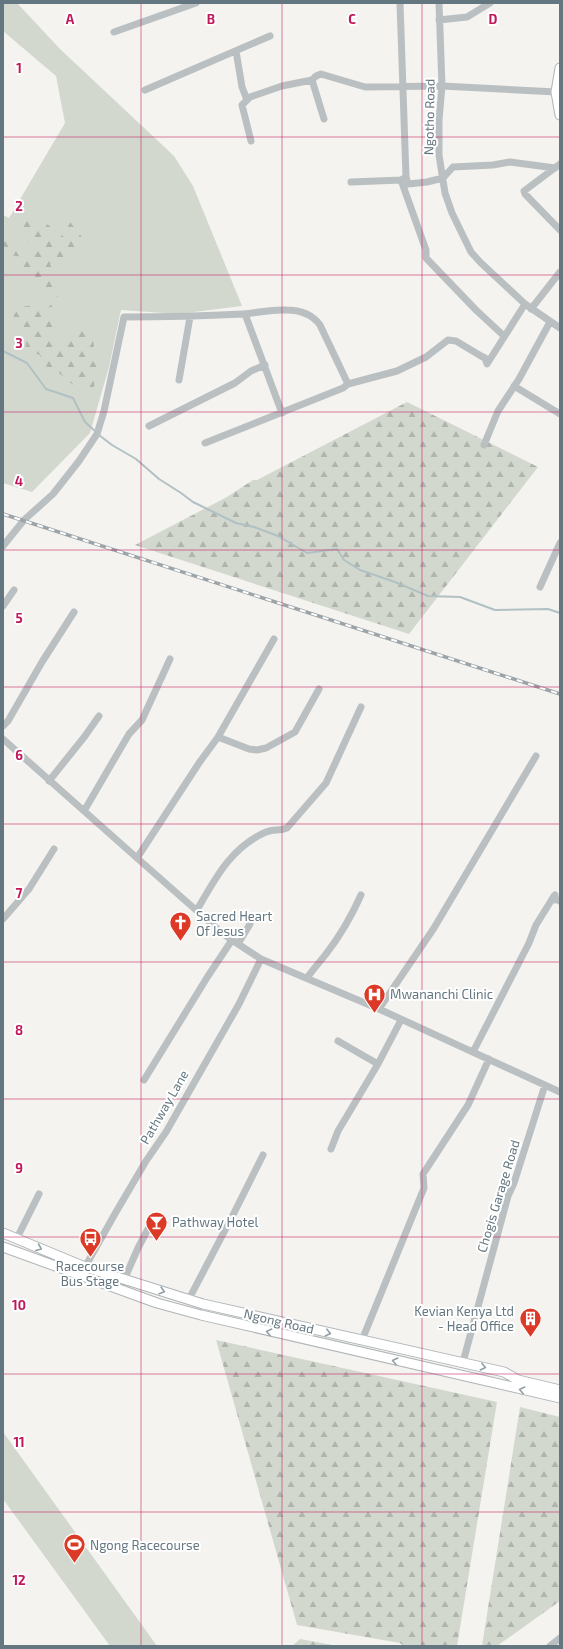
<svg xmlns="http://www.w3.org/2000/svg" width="563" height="1649" viewBox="0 0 563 1649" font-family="'Exo 2',sans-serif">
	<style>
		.grass { fill: #d3d8cf }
		.forest { fill: url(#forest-firs) }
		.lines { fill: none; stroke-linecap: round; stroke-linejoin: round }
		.stream { stroke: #b1c1c3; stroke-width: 2 }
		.major-casing { stroke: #aeb4b7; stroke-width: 11 }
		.minor { stroke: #bac0c2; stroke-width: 7 }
		.major { stroke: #fff; stroke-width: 9 }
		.rail-casing { stroke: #9ca4a8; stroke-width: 3.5 }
		.rail { stroke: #fff; stroke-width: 2; stroke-dasharray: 6; stroke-linecap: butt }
		.oneway { stroke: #92a0a6 }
		.grid { fill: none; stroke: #c2185b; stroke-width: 1; stroke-opacity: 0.55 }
		.labels { text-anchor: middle; stroke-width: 4; stroke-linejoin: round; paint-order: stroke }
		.street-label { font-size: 13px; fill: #647780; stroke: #fff }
		.poi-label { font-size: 13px; fill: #647780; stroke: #fff; text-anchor: start }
		.grid-label { font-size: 13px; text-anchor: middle; font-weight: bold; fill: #c2185b; stroke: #fff; stroke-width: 4; stroke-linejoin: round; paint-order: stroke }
	</style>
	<defs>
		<pattern id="forest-firs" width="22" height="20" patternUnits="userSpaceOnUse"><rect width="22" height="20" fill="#d3d8cf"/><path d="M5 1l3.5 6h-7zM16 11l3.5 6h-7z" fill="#afb4ad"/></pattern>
	</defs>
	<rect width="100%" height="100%" fill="#f4f3ef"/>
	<path class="grass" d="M3 3H17L60 49 174 156 193 186 242 306 178 314 121 310 109 367 90 433 32 492 3 483V215L9 218 65 123 56 76 3 31Z
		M3 1432 157 1646H110L3 1499Z"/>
	<path class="forest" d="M41 219 52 228V241L63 235 70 222 92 250 70 253 68 262 56 261 50 264 55 275 62 286 48 290 42 280 23 271 25 257 7 255 3 247V233L12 249 29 254 31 246 18 232 26 220 37 229Z
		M56 295 65 303 51 315 55 322V338L62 340 67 328 73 333 83 325 93 337 94 348 104 362 95 379 93 395 77 388 53 368 43 366 40 355 25 350 27 336 11 327 14 315 20 307 35 305 45 310 52 304Z
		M407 402 538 467 409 634 135 545 227 497 253 480H257Z
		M216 1340 497 1402 457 1646H404L400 1643 297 1625Z
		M520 1407 560 1417V1601L497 1646H482Z
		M300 1639 338 1646H292Z"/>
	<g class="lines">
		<path class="stream" d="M3 351 27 363 46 389 73 398 85 422 96 432
			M99 435 112 445 136 459 159 479 181 493 193 502 236 523 254 527 278 536 307 553 337 549 344 560 360 570 395 582 428 596 460 597 495 610 548 609 560 613"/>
		<defs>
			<path id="major" d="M560 68 556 92 560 115
				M3 1233 85 1267 203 1304 504 1372 518 1380 560 1390
				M3 1247 157 1303 201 1315 560 1398"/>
		</defs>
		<use href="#major" class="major-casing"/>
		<path class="minor" d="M400 3 406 177
			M439 3 442 86 439 120V155L445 193 452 213 471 252 480 262 525 304 560 328
			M439 20 467 17 490 3
			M114 32 196 3
			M236 51 242 87 247 100
			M312 80 316 76 321 74 365 87 442 86 556 92
			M145 90 270 36
			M251 141 242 105 250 97 282 86 312 80 324 119
			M560 164 524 191 525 194 560 230
			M351 182 401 180
			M531 309 560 272
			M245 314 282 413
			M504 336 476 310 426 258V250L401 180 406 177 408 184 427 182 443 178 453 167 493 165 510 162 555 168
			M179 380 190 317
			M514 386 560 414
			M149 426 235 383 251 371 265 365
			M205 443 343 388 348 384 397 371 426 357 448 340 456 341 481 356 485 358 487 364 525 304
			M484 445 498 411 519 379 550 322
			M3 546 24 520 53 494 79 461 97 434 104 411 124 317C164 317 204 316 243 314 257 313 272 309 286 310 300 310 312 314 320 325L348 384
			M540 587 560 543
			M3 606 14 590
			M3 726 8 721 42 662 74 612
			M218 737 249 749 257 750 266 748 295 732 319 689
			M3 739 137 858 222 933 238 944 261 959 379 1009 560 1092
			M49 781 85 736 99 716
			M84 811 129 734 142 720 170 659
			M137 858 199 763 218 737 274 639
			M197 910C215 879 231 847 266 832 273 829 280 831 287 828L326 783 361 707
			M3 919 29 889 54 849
			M238 944 250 924
			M307 978C313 969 320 962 326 954 340 936 352 915 361 895
			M379 1009 434 928 536 756
			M338 1041 378 1064
			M473 1052 529 943 536 925 554 896 555 895 554 900 556 899 560 901
			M144 1080 208 976 232 940
			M331 1149 338 1131 378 1064 401 1020
			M17 1238 39 1194
			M85 1267 116 1212 146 1161 166 1132 239 1004 261 959
			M124 1280 138 1248 148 1229
			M189 1299 234 1213 263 1155
			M362 1340 424 1188 423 1174 468 1105 489 1059
			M463 1362 508 1196 514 1183 545 1085
			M550 1646 560 1638"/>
		<use href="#major" class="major"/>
		<defs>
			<path id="rail" d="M3 514 560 694"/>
		</defs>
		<use href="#rail" class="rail-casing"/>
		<use href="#rail" class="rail"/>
	</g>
	<defs><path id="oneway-chevron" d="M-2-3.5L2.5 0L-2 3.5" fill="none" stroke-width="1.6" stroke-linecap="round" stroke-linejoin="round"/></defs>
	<g class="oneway">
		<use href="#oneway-chevron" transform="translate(39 1248) rotate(23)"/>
		<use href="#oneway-chevron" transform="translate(162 1291) rotate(16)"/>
		<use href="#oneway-chevron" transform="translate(269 1332) rotate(-167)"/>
		<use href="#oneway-chevron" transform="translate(328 1333) rotate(13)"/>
		<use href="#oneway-chevron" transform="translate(395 1361) rotate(-167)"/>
		<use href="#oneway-chevron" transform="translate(483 1367) rotate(13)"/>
		<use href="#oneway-chevron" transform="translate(522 1390) rotate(-168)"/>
	</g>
	<path class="grid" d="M141 3V1646M282 3V1646M422 3V1646M3 137H560M3 275H560M3 412H560M3 550H560M3 687H560M3 824H560M3 962H560M3 1099H560M3 1237H560M3 1374H560M3 1512H560"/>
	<defs>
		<symbol id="church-pin" viewBox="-11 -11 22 30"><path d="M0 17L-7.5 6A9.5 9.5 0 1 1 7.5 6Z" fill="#dc3927" stroke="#fff"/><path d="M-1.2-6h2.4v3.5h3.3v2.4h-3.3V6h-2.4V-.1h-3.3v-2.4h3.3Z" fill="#fff"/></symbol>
		<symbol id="hospital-pin" viewBox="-11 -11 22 30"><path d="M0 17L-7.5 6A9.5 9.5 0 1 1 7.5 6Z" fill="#dc3927" stroke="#fff"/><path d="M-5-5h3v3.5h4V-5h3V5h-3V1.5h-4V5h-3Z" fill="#fff"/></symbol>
		<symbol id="bar-pin" viewBox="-11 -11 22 30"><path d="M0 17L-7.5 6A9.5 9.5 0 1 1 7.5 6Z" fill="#dc3927" stroke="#fff"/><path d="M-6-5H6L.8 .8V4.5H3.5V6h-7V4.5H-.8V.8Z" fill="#fff"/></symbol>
		<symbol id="bus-pin" viewBox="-11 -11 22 30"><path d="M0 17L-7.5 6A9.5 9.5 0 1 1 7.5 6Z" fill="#dc3927" stroke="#fff"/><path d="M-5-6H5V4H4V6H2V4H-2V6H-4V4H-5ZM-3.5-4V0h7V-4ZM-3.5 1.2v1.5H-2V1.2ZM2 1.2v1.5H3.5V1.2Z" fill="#fff"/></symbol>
		<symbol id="building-pin" viewBox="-11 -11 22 30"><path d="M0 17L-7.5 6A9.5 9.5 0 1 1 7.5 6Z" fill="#dc3927" stroke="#fff"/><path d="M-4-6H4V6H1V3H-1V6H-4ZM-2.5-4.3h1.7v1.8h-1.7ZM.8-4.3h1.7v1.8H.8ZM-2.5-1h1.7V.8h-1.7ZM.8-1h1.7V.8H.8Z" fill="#fff"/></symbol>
		<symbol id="stadium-pin" viewBox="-11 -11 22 30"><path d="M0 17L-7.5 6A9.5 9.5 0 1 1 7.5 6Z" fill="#dc3927" stroke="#fff"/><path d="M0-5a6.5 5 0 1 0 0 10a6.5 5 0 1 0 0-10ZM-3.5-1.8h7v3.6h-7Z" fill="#fff"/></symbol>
	</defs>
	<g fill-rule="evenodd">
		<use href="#church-pin" x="168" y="910" width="25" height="34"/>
		<use href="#hospital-pin" x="362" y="982" width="25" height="34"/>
		<use href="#bar-pin" x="144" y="1210" width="25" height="34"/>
		<use href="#bus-pin" x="78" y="1226" width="25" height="34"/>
		<use href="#building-pin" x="518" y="1306" width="25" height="34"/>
		<use href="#stadium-pin" x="62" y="1532" width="25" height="34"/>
	</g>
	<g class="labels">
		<g class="street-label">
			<text transform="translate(429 117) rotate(-89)" y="5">Ngotho Road</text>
			<text transform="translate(164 1107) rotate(-60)" y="5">Pathway Lane</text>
			<text transform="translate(498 1196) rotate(-73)" y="5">Chogis Garage Road</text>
			<text transform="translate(279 1321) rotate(13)" y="5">Ngong Road</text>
		</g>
		<g class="poi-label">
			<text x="196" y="921">Sacred Heart<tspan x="196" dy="15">Of Jesus</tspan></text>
			<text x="390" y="999">Mwananchi Clinic</text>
			<text x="172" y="1227">Pathway Hotel</text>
			<text x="90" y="1271" text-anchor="middle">Racecourse<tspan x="90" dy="15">Bus Stage</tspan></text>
			<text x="514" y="1316" text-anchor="end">Kevian Kenya Ltd<tspan x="514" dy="15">- Head Office</tspan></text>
			<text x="90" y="1550">Ngong Racecourse</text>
		</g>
	</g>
	<g class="grid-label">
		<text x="70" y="24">A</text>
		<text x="211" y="24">B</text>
		<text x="352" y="24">C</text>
		<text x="493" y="24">D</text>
		<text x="19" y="73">1</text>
		<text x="19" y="211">2</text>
		<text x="19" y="348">3</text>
		<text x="19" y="486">4</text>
		<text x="19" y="623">5</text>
		<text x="19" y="760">6</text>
		<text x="19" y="898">7</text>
		<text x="19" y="1035">8</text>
		<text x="19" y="1173">9</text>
		<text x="19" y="1310">10</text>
		<text x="19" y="1447">11</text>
		<text x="19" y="1585">12</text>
	</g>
	<rect width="563" height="1649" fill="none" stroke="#647780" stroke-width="8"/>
</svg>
